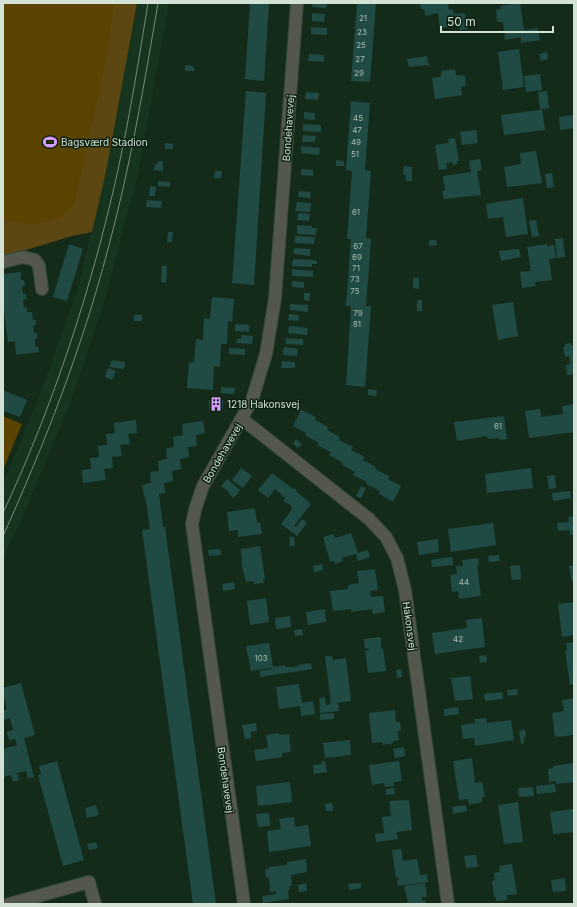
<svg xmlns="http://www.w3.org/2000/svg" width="577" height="907" viewBox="0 0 577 907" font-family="Inter,sans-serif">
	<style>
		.built { fill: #17341e }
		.green { fill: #5a4301 }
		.forest { fill: #5c4712 }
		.building { fill: #204b44 }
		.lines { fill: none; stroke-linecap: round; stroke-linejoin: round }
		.street-casing { stroke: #334838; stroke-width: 14 }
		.street { stroke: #54574b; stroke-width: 12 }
		.tram { stroke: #788b7c; stroke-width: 1 }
		.labels { text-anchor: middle; stroke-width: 3; stroke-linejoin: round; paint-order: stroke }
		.number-label { font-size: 8px; fill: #a7bcb2 }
		.street-label { font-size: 10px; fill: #d4e2d6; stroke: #0a2110 }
		.poi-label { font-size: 10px; fill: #d4e2d6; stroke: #0a2110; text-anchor: start }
	</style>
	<rect width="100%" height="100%" fill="#142b1a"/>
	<path class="built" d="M137 3H169L138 174 107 292 71 401 26 509 3 558V483L41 392 79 284 107 167Z"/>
	<path class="green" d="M3 3H123L79 224 3 241Z
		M3 416 22 424 3 470Z"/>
	<path class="forest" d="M114 3H137L107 167 92 232 72 236 3 257V217C25 230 57 224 74 206L107 55Z"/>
	<path class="building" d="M250 3H269L264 81 245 79Z
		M313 3H327L326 8 312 7Z
		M357 3H376L370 82 351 81Z
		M420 3H448L449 10 453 9 454 14 465 13 468 29 460 30 459 25 440 28 438 13 425 16 424 9H421Z
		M520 3 524 30 538 28 540 40 521 43V37L505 40 503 22H497L496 10 501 9 500 6Z
		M312 13 325 14 324 22 312 21Z
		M311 27 327 28V35L311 34Z
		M519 49 524 87 503 90 498 52Z
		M547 52 548 59 541 61 539 54Z
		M309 54 324 55V62L308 61Z
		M427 56 429 65 409 67 407 59Z
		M185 65 193 66V68H195L194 71H185Z
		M455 69 456 75 465 76 466 86 461 87 462 95 435 99 432 78 441 77V71Z
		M540 74 542 90 526 92 524 76Z
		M246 91 266 93 254 285 232 283Z
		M547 91 549 108 542 109 545 130 504 135 501 115 540 110 538 92Z
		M306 92 319 93 318 100 305 99Z
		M351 101 370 103 365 170 371 171 366 238 371 239 366 306H371L365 387 346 385 351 306H346L351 239H347L352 171 346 170Z
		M304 112 315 113V120L304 119Z
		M574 115V128L560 130 559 117Z
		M303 124 320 125 321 127V132L303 131Z
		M476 130 478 143 462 145 460 132Z
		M303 135 316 136 315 142H302Z
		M455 138 459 161H457V164L453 165V162L446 163 447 169 439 170 435 145 449 143 448 139Z
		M165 143 173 144V149H165Z
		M301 146 320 148 319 155 301 153Z
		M536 151 542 183 507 187 504 167 521 164 520 153Z
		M480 159 482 170 477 171 481 195 444 199 442 191H445L443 176 471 172 469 161Z
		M336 160 344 161V166H336Z
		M158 161H163V171L154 170 155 164H157Z
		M404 166 412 167V181H406V175L403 174Z
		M301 169 313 170V176L301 175Z
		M215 171H222L221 178H214Z
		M552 173 554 187 547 188 545 174Z
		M158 181 170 182V187L158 186Z
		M150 186 156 187 155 196H149Z
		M299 191 311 192 310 198 298 197Z
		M523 198 528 234 506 237 503 217 488 219 486 204Z
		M147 200 162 201 161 208 146 207Z
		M297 202 311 203 310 212 296 211H295Z
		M298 213 310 214 309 221 297 220Z
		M536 220 539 236 532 237 529 221Z
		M297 225 312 226V228H317L316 235 297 234Z
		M168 232H173L172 242H167Z
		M295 236 315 237 314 244 295 243Z
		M563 238 565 257 557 258 555 239Z
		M429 240H436L437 245 429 246Z
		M69 244 83 249 67 301 53 297Z
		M547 244V246L554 245 556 258 549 259 552 280 535 282 536 286 522 288 520 272 531 271 527 247Z
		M294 248 310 249V256L293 254Z
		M515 249H519L521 257 501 261 499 251Z
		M293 259 312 260 317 261V264H312V267L292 266Z
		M162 266H167L166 283 161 282Z
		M292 269 313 271V277L292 276Z
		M21 272V280H24L25 286H22L23 294H26V299L23 300 24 308 27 307V312H32L33 320H36V325L33 326 34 333H37V339H35V347L38 346 39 352 16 355 15 341 8 342 3 302V274Z
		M413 278H419V289L413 288Z
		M292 281 304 282V288L292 287Z
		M304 293H310L309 301 304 300Z
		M212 297 234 299 232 322 228 321 227 344H221L220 367 214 366 213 390 187 388 189 362H194L196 339 203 340 204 318 210 319Z
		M417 300H422V311H417Z
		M513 302 518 336 498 340 492 305Z
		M290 304 308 305V312L290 310Z
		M289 314 299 315V321L288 320Z
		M134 315H142V321H134Z
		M235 324 249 325V332L235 331Z
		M289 326 308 328 307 335 288 333Z
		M241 335 253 336 252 344 236 343 237 339H241Z
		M286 338 303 339V345L286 344Z
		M571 343 572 346H574V374L567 375 566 365 570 364 569 356 565 357 563 347H565V344Z
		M284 347 298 349 297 356 283 355Z
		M229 348 245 349V355L229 354Z
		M112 360 125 362 124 369 109 367Z
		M282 361 295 362V368H281Z
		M108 368 116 371 112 380 105 377Z
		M221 387 235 388 234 394 221 393Z
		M368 389 377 390 376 396 368 395Z
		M3 390 27 400 20 417 3 411Z
		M209 400H223V409H209Z
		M574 404V432L529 438 525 411 540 409 541 417 563 414 562 406Z
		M301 410 316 417 315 420 328 427 327 430 340 437 339 440 353 447 351 450 365 457 363 460 376 467 375 469 389 476 388 479 401 486 393 502 379 494 380 491 366 484 367 482 353 475 355 472 342 465 343 463 329 455 331 452 317 445 319 443 305 435 306 433 293 426Z
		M504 416 507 439 500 440 499 438 488 439 487 436 457 441 454 422Z
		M136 420 137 433 128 434 130 444 120 445 122 456 112 457 113 468 104 469 106 480 83 483 82 470 91 469 90 458 99 457 98 446 107 445 106 434 115 433 114 423Z
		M203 421 205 433 196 435 197 446 188 447 189 457 180 459 181 469 172 471 173 481 164 483 165 493 159 494 163 527H165L216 904H193L142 530 150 529 145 496H144L142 485 151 483 150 472 159 471 158 461 167 459 166 448 174 447 173 437 183 435 182 424Z
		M296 439 302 444 298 448 293 444Z
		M241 468 252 476 243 488 232 480Z
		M531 468 533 488 487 493 485 474Z
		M272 473 293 489 294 488 297 490 296 491 311 504 294 526 296 527 302 519 307 523 297 536 281 524 292 509 291 508 292 506 283 501 285 498 275 489 268 498 258 490Z
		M555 475 556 488 549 489 547 476Z
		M227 479 240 490 234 498 229 494 230 493 221 486Z
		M361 486 366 488 361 498 356 496Z
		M570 491 571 498 553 501 552 493Z
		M255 508 257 523 260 522 262 534 238 537V530L229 531 227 512Z
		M574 516V534L570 535V530L558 531 557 523 569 522 568 517Z
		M493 523 496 545 451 552 448 529Z
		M351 533 358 553 368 550 370 557 358 561 356 554 342 558 343 561 335 564 334 561 330 562 323 537 333 534 335 538Z
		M289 537H294L295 546H290Z
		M438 539 439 552 419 555 417 542Z
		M260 546 265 579H263L264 583 254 584 253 581 246 582 242 566 241 549Z
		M220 549 221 555 209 556 208 550Z
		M499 555 500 561 489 562 488 556Z
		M452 557 453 565 432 567 431 560Z
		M478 558 479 565H477L481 596 459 599 458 591 452 592 450 575 457 574 456 566H463L462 560Z
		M322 564 323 570 314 572 313 566Z
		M520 565 521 579 512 580 510 566Z
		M574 565V581H572L569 566Z
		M375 569 378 590 370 591 371 597 383 596 385 612 373 614 372 609 351 612V609L333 611 330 591 348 589V585L359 583 357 571Z
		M234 582 235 589 223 591 222 584Z
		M266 598 269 622 250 625 247 601Z
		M574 602V635L562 637 558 604Z
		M325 609 326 622 308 625 306 612Z
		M290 616 291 627 276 629 275 618Z
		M482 618 485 647 435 654 432 633 467 628 466 620Z
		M302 629 303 635 295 636 294 630Z
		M381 637V649L383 648 386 671 368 673 365 651 369 650 368 648 365 649 364 639Z
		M574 642V684L570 685 565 651 567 650 566 643Z
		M269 643 273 667 285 665V667H294L298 666V665L311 663 312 669 260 677V671L272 669V668L251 671 246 646Z
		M486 655 487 662 480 663 479 656Z
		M325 656H332L333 660 346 658 351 701 338 703 339 711 320 713 319 698 325 697 326 705 331 704Z
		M401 669 402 677 397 678 396 670Z
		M470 676 473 699 455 701 451 678Z
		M21 683 35 735 24 738 34 777 28 778 26 771 17 773 19 780 13 782 11 775 3 777V749L17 745 15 739 9 740 7 732 13 730 10 718 4 720 3 716V711L7 709 3 693V688Z
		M299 684 302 703 313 701 315 714 301 716 300 706 279 709 276 687Z
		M517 689 518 695 508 696 507 690Z
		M502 692 503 699 485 701 484 694Z
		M574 698V735L555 737 552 713 564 711 562 700Z
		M458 707 459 714 444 716V709Z
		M395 710 396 722H400L401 730 398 731 399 740 393 741V743L383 745 382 742 372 743 369 713Z
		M334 713V719L320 720V714Z
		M486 718 487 723 511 720 514 740 475 746 474 738 463 739 461 725 475 723V719Z
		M256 723 257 731 251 732V738L245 739 242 725Z
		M525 730 526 737 524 738V744H521L519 731Z
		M279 733V735L289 734 291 752 282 753V757L256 761 254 750 268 748 266 735Z
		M350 740 351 755 325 758 323 743Z
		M404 747 405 756 395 758 393 749Z
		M472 758 475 783 482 782 485 797H482V802L469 805 468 799 459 800 453 761Z
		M57 761 84 860 63 866 38 775 41 774 39 766Z
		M325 761 327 772 314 774 313 765 322 764 321 762Z
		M399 761 402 781 394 782V786L385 787 384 783 372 785 369 765Z
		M574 763V782L556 784V781L549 782 548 769 554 768 553 766Z
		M290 782 292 802 258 806 256 786Z
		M555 784 556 792 537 794 536 786Z
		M533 787 534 796 519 797 518 788Z
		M394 788 395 794 386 795V789Z
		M409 800 412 830 397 832 398 839 376 842 375 834 384 833 382 817 391 816 389 801Z
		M518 802 523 842 504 844 498 805Z
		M332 803 333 811H326L325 804Z
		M96 805 99 815 87 818 85 808Z
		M466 805 467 811 453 814 452 807Z
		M574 809V832L553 834 550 812Z
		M269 813 270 826 258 827 256 814Z
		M294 817 295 827 308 825 311 846 269 852 267 831 281 829 279 819Z
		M96 842 98 848 89 850 87 844Z
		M401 849 403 861 417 859 420 875 427 874 428 882 398 886 397 880H399V878H396L392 850Z
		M476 855 478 867 466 868 464 856Z
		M306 859 307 872 291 875 292 886H289L290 890H288L289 899 263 903 262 896 276 894V891L270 892 269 877 266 878 265 869H269L268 867 287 865V862Z
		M512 864 517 894 507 895V900L496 901V897H494L492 881 495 880 494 873 500 872 499 866Z
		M565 878 566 891 553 892 551 880Z
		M306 883 307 891 299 892 298 885Z
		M361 883V888L349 890 348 884Z
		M425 883 427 897H422V901L425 900 426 904H403L408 902 404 886Z"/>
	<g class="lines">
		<defs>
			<path id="street" d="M3 262 23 257 35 260 39 266 42 289
				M242 419 369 519 386 537 397 558 405 590 448 904
				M9 904 89 882 95 904
				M244 904 192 524 195 510 203 486 252 400 266 354 275 298 297 3"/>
		</defs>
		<use href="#street" class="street-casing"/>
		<use href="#street" class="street"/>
		<path class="tram" d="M3 513C54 404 92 287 118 170 130 115 139 59 148 3
			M3 536C45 443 82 348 108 249 130 168 144 86 158 3"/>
	</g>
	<defs>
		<symbol id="stadium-bare" viewBox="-9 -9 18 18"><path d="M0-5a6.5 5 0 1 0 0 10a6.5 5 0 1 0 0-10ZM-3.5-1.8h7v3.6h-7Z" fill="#d59bfa" stroke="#0a2110" stroke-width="2.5" paint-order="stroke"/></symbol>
		<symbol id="building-bare" viewBox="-9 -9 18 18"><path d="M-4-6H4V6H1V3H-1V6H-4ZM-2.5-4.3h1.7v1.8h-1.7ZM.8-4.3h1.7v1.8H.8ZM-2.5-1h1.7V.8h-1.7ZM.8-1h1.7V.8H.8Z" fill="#d59bfa" stroke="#0a2110" stroke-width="2.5" paint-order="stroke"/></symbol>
	</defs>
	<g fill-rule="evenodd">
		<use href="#stadium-bare" x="40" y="132" width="20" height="20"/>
		<use href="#building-bare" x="206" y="394" width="20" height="20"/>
	</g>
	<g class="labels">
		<g class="number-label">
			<text x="363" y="21">21</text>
			<text x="362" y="35">23</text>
			<text x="361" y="48">25</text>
			<text x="360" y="62">27</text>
			<text x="359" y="76">29</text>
			<text x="358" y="121">45</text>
			<text x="357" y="133">47</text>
			<text x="356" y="145">49</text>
			<text x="355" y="157">51</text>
			<text x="356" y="215">61</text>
			<text x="358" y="249">67</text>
			<text x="357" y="260">69</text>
			<text x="356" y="271">71</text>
			<text x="355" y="282">73</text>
			<text x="355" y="294">75</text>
			<text x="358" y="316">79</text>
			<text x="357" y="327">81</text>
			<text x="498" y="429">61</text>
			<text x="464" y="585">44</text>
			<text x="458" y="642">42</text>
			<text x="261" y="661">103</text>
		</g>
		<g class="street-label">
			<text transform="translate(288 128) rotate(-86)" y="4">Bondehavevej</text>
			<text transform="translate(222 453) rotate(-60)" y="4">Bondehavevej</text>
			<text transform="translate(410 626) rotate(82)" y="4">Hakonsvej</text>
			<text transform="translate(226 780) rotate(82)" y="4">Bondehavevej</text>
		</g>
		<g class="poi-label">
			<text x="61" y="146">Bagsværd Stadion</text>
			<text x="227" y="408">1218 Hakonsvej</text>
		</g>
	</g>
	<rect width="577" height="907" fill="none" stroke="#d4e2d6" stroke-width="8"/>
	<path d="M441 26v6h112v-6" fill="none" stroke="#d4e2d6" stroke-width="2"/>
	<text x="447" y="26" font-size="12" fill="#d4e2d6" stroke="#0a2110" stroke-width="3" paint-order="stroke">50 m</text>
</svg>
